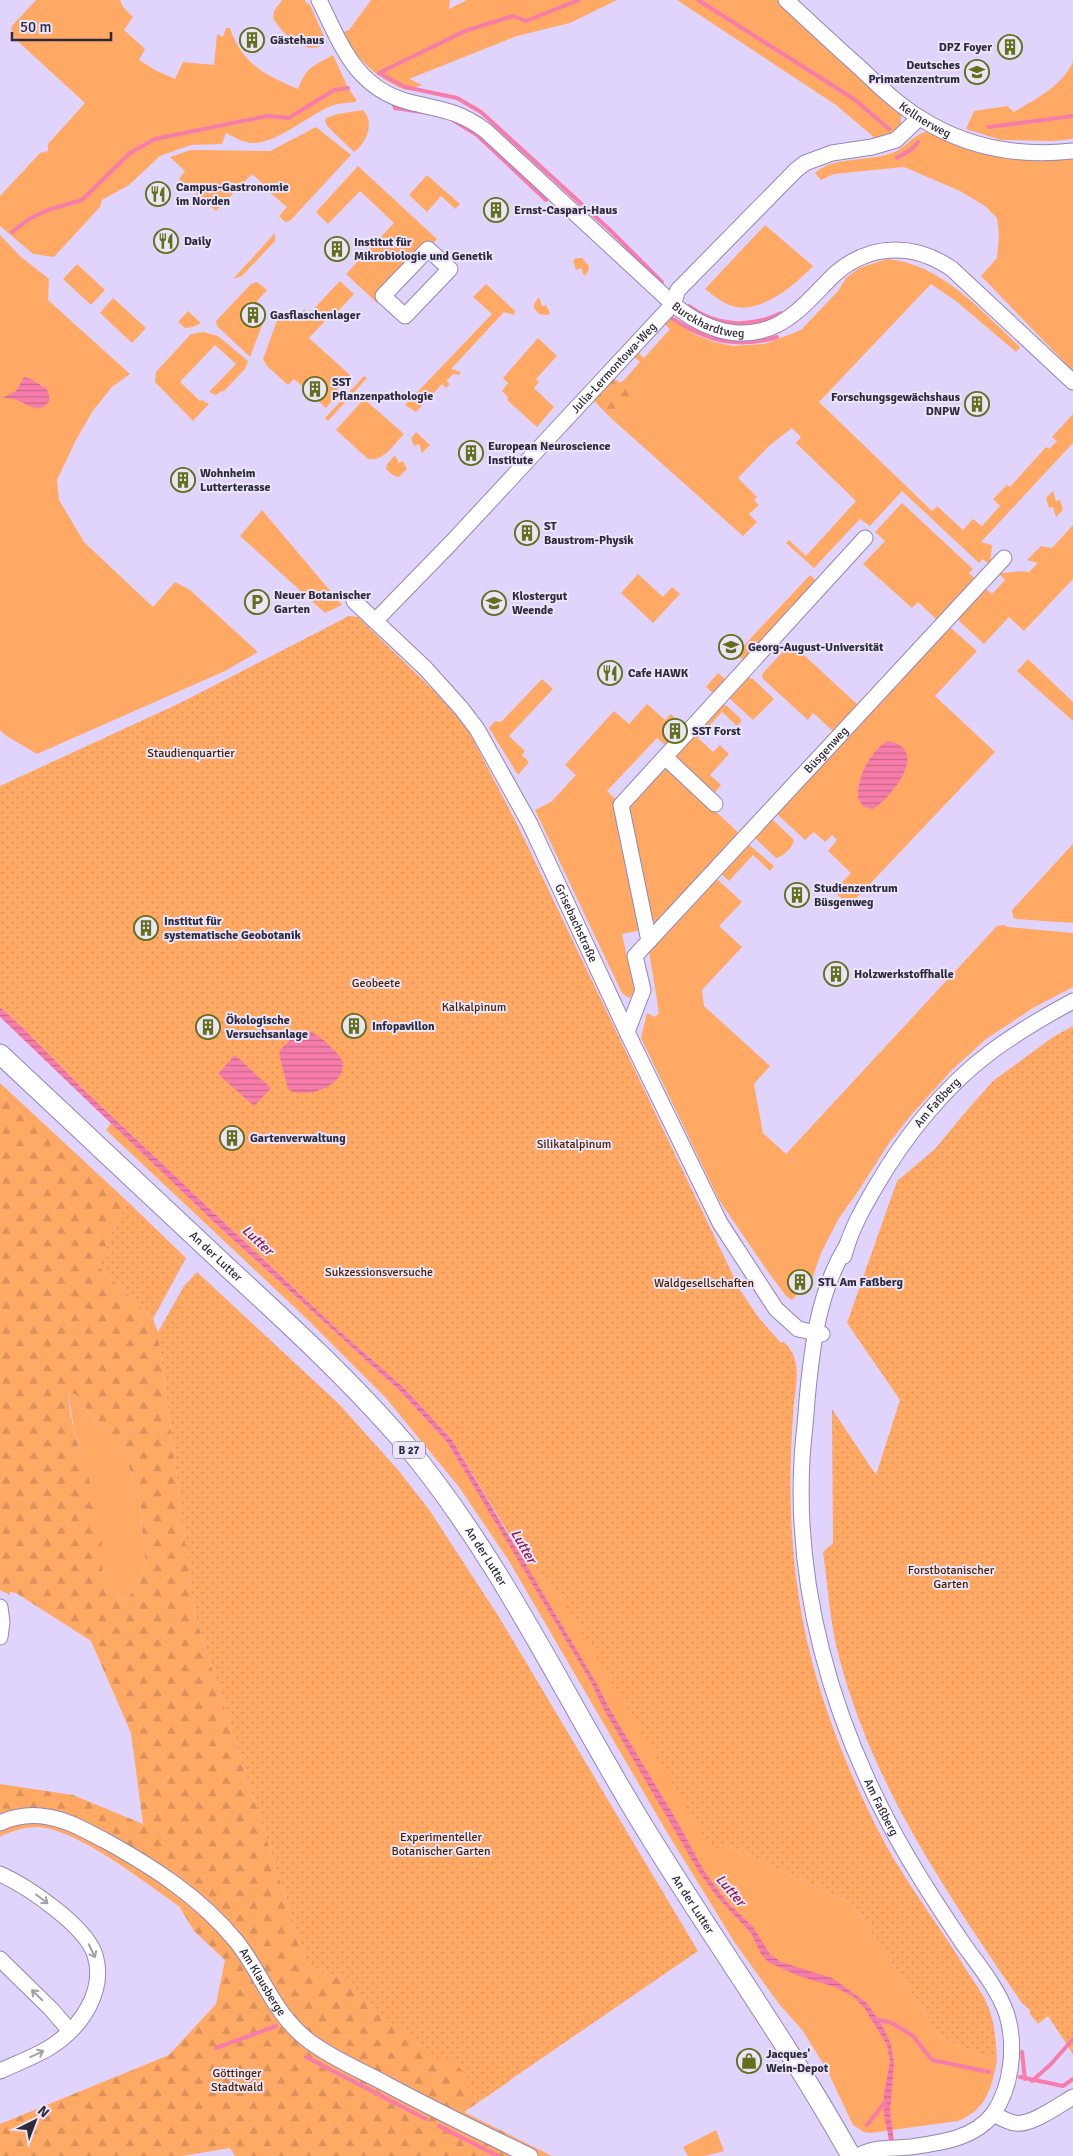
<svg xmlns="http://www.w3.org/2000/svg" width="1073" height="2156" viewBox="0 0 1073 2156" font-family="Signika,sans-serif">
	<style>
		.green { fill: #ffa965 }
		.forest { fill: url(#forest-firs); fill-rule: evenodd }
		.garden { fill: url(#garden-dots) }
		.water { fill: url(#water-rules) }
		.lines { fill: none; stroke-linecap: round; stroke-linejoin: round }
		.stream { stroke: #f77caa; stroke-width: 4 }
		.minor-casing { stroke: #9486b5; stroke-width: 17 }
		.major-casing { stroke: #9486b5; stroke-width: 21 }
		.minor { stroke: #fff; stroke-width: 15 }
		.major { stroke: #fff; stroke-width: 19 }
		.oneway { stroke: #a19fa7 }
		.labels { text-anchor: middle; stroke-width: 4; stroke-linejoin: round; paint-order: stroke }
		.shield { fill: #ebe5fa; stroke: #676175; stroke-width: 1 }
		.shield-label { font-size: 11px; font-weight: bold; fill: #2f293c }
		.poi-label { font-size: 12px; font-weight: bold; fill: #2f293c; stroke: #ebe5fa; text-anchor: start }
		.street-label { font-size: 12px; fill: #2f293c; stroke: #ebe5fa }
		.park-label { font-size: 12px; fill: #482200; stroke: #ebe5fa }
		.water-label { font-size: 14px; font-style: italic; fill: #881b4e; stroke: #ebe5fa }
	</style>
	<defs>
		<pattern id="forest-firs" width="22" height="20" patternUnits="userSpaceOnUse" patternTransform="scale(1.25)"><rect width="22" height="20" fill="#ffa965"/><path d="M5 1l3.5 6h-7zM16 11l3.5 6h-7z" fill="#db9159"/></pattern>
		<pattern id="garden-dots" width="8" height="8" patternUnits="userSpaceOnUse" patternTransform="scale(1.25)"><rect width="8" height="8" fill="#ffa965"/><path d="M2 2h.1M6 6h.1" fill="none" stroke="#db9159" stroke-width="1.8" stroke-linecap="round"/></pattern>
		<pattern id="water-rules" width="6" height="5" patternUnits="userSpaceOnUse" patternTransform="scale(1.25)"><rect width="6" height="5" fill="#f77caa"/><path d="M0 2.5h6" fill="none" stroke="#c8668c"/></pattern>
	</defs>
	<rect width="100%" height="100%" fill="#e0d4fd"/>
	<path class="green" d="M36 0H120L123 7 133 17 124 30 145 49 139 60 157 71 175 79 183 62 214 65 217 34 223 37 226 28H230C242 64 265 75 298 89 307 66 312 67 333 55L348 88 356 99V102C347 103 336 103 329 107 308 116 274 145 251 143 242 142 234 137 226 133L222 144 191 145 160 156 129 185 102 200 100 207 54 257 33 254 0 226V196L40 153 48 151V144L85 103 14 38 11 27Z
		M282 0H305L307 4 309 3 327 43C306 58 283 35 273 18L274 11Z
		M371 0H450L449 9 467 0H617L570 23 517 36 409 79 422 85 406 90C377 79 358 60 341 33L349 30Z
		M677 0H779L901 112V124L890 134 876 139 836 105Z
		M1073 62V139L1053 141 1001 140 966 129 974 111 1007 106 1014 112C1037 98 1061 87 1073 62Z
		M363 110C375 122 367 143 354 152L327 126 325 121 326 118 337 114Z
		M316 127 351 155 290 221 285 222 279 216 287 207 262 186V183L252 174 216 211 179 179 185 171 170 157 191 150 270 151Z
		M928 131 1073 157V371L981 276 997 258 999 236 997 218 985 206 960 191 904 167 834 174 821 180 815 173C831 157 868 161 889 154 905 150 913 134 928 131Z
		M358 166 437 239 377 303 346 274 394 223 360 191 328 224 316 212Z
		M427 175 460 204 455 209 441 196 427 212 409 195Z
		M765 225 813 266C795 285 760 315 732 306 721 302 714 296 705 289Z
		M275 233V241L242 276 233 279Z
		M0 235 20 256 49 279 48 300 130 374 112 387 92 412 76 440 57 480 59 500 84 542 153 607 175 582 190 590 258 652 225 671 37 754 5 735 0 730Z
		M576 258H582L589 266 588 272 584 276 581 268 576 270 573 261Z
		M887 259C941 263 982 312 1020 347L1016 352 956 301 931 284 819 402 932 511 937 506 963 530 973 519 982 526 1000 506 993 499 1007 485 1010 487 1046 447 1049 449 1057 441 1052 437 1073 414V443L981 542 992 545 990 565 983 559 979 563 902 491 870 526 860 519 814 568 786 543 789 540 806 556 856 501 796 443 801 437 792 428 769 446 738 478 757 497 754 500 759 505 749 514 757 522 743 536 613 420 636 391 625 379 640 362 633 356 637 352 644 358 670 329 663 323 670 318 696 335 714 342 733 346 765 344 801 330 838 291 846 278 859 268Z
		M77 264 105 290 91 305 63 279Z
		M340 281 354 294 329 321 327 319 309 338 350 375 332 395 334 399 326 408 294 379 288 385 267 366 263 359 278 318 282 314 291 322 304 309 309 314Z
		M257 282 267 290 251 308 248 306 244 311 256 323 260 320 263 323 250 357 217 326 216 321 251 284Z
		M486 284 515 311 514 315 504 312 451 369 461 372 459 375 453 374 446 381 450 384 446 388 442 384 416 412 405 405 492 314 473 297Z
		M539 297 542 306 546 305 550 313 548 315 539 314 534 308V304Z
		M113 298 146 328 132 343 100 313Z
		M188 311 201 323 193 327 185 328 178 322Z
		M203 332 218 336 248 361 245 369 224 391 220 392 216 395 209 392 236 364 215 345 180 382 200 401 202 400 209 404 193 421 155 382 156 372 191 334Z
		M538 338 557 356 536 379 539 382 534 388 554 407 537 427 507 400 508 397 502 391 508 383 503 378Z
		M364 376 367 378 328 421 325 418Z
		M364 399 404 434C394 444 384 462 368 459L336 430Z
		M416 432 430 445 422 453 419 444 414 446 411 438Z
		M395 455 399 463 403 461 407 469 399 477 394 476 386 469 387 464Z
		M1053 491 1056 501 1060 500 1063 510 1056 517 1053 507 1049 508 1046 498Z
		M902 503 973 569 969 573 976 579 938 621 918 602 912 608 863 564 885 541 875 532Z
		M262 510 342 605 325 613 240 536Z
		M1073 525V579L1024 631 1009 617 984 644 959 621V617L985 588 992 594 1005 580 998 573C1010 573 1018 570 1029 572L1038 563 1027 560 1041 546 1052 548Z
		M638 574 663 597 672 587 680 594 653 623 621 593Z
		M810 575 817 581 746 659H742L736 654Z
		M951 628 977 651 935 696 995 752 849 906 834 891 851 873 828 851 837 840 832 835 825 842 814 832 805 840 778 815V811L948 629Z
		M791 643 859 706 835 733 813 713 808 720 763 679 762 674Z
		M1028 659 1073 702V721L1017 671Z
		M718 673 725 679V683L714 694 706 687Z
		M747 677 753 679 774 699 753 720 730 699 729 696Z
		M542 679 553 689 509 736 525 751 522 755 529 762 518 775 489 728 495 721 501 722Z
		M647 704 665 720 671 714 679 722 666 736 671 740 666 746 657 738 607 791 615 799 642 930 622 934 635 993 629 998 622 993 535 810 551 802 576 775 565 765 614 711 629 724Z
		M722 704 727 706 741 719V722L737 726 722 712 698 738 713 752 720 745 729 754 710 775 721 785 713 795 674 755Z
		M664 767 669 768 740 834 656 923 652 920 628 807Z
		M772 819 794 840C793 847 783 857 776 858L755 838V834Z
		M747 843 774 866 770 871 753 855 729 881 719 872Z
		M1073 844V923L1016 919 1013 917 1012 910Z
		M714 879H717L742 902 719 926 742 947 702 990 704 1006 770 1066 754 1084 763 1133 786 1154 997 926 1004 925 1008 927 1073 933V987L1033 1008 986 1039 952 1070 912 1114 889 1143 859 1190 839 1218 821 1253 809 1288 806 1291 801 1290 792 1300 786 1296 766 1269 719 1200 641 1038 647 1013 655 1017 659 1013 649 951Z
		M111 1123 217 1225 400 1391 447 1442 476 1489 520 1552 560 1596 729 1846 853 1904 941 2038 997 2061C991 2089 987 2109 958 2121L870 2133 864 2132 853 2125 827 2070 803 2031 779 2004 735 1943 665 1829 509 1561 459 1487 385 1397 307 1319 106 1130Z
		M68 1392 76 1395 96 1423 111 1434 125 1454 140 1503 145 1561 139 1585 125 1600 103 1581 99 1518 74 1429Z
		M31 1822 53 1824 91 1838 186 1898 179 1906C144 1882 78 1829 37 1827 25 1827 11 1831 0 1837V1829Z
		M716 2130 724 2151 705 2156H688L683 2147Z"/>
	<path class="forest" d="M613 377 620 383 625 379 637 391 613 420 593 400Z
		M0 1083 127 1201 97 1265 153 1319 158 1332 195 1615 308 1968 351 1981 511 2080 464 2112 552 2156H235L230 2148 182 2156H0V2124L169 2055 216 2004 225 1960 194 1931 179 1906 186 1898 220 1914 76 1819 0 1815V1784L73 1795 143 1824 131 1733 91 1641 16 1593 10 1592V1595L0 1590ZM68 1392 76 1395 96 1423 111 1434 125 1454 140 1503 145 1561 139 1585 125 1600 103 1581C102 1560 103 1539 99 1519 92 1476 70 1436 68 1392Z"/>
	<path class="garden" d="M349 616 358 617 434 691 467 728 517 824 740 1290 759 1318 781 1343 784 1342C805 1361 794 1390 793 1415 787 1499 791 1583 813 1665 830 1728 856 1789 887 1847 911 1890 942 1929 967 1971 974 1982 982 1992 987 2004 995 2022 996 2042 997 2061L941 2038 853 1904 729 1846 712 1850 560 1596 520 1552 452 1440 404 1388 336 1328 83 1089 25 1030 0 1007V786L180 703Z
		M1073 1026V2054L1048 2016 1038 2024 1030 2014V2010L1022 2003C948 1895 872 1785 839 1657 830 1624 828 1586 823 1552L833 1543 832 1409 876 1475 900 1400 847 1323 897 1181 935 1149 963 1115 993 1081 1053 1037Z
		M127 1201 186 1258 153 1319 97 1265Z
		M197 1272 339 1404 399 1471 430 1511 499 1617 698 1951 478 2102 468 2094 467 2076 454 2062 437 2058 392 2023 368 2003 351 1981 308 1968 195 1615 158 1332 184 1286Z"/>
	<path class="water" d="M24 377 31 379 47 389 50 400C39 417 28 403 14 399 11 398 6 398 2 398L16 391Z
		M887 741C931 747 893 797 873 809L864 807 858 799C857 778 869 753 887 741Z
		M0 1007 25 1030 83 1089 336 1328 404 1388 452 1440 598 1686 609 1708 677 1821 704 1871 727 1902 753 1927 770 1954 781 1962 832 1978 866 2002 882 2025 891 2044 894 2064 890 2111 896 2156H892L884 2114V2094L890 2062 887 2045 865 2009 854 1997 835 1987 796 1975 768 1962 761 1954 751 1933 717 1897 699 1872 603 1708 591 1682 447 1442 400 1391 217 1225 0 1017Z
		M304 1030C315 1033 322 1038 330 1046 334 1051 340 1055 342 1061 348 1086 304 1101 288 1089 285 1075 281 1064 279 1051L296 1034Z
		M235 1055 271 1088 254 1106 218 1074Z"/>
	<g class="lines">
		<path class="stream" d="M698 0 854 99 889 129
			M379 73 405 87 457 98 481 112 610 230 662 282
			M379 73 465 31 513 16 526 21 579 0
			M394 105 395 108 422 112
			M453 120 477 135 546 200
			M989 127 1073 116
			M897 158 912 149 918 142
			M12 232 29 219 48 210 82 200 130 153 155 139 267 116 289 118 334 90 348 88
			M689 306C717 327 751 328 781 313
			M673 319C707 341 737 349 777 337
			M875 2019 892 2023 913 2036 932 2060 989 2072
			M216 2048 276 2026
			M1022 2052 1025 2079
			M306 2057 426 2119
			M1020 2077 1063 2086 1073 2079
			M1032 2081 1051 2064 1073 2039
			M867 2125 886 2101
			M439 2126 498 2156"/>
		<defs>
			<g id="minor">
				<path id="s1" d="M319 0C341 44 355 88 409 102 441 110 458 110 486 131L673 304C710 335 755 346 795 313 810 301 822 286 836 273 871 243 915 243 952 269L1073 382"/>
				<path id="s2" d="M786 0C810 22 834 45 859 67 878 85 897 104 920 118 967 148 1019 157 1073 151"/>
				<path d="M428 249 450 269 405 316 383 296Z"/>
				<path id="s3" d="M354 601 425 668 461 708 477 729 530 824 627 1032 720 1223 776 1309 798 1329 822 1334"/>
				<path id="s4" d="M375 621 451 543 673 304 678 290 796 170 805 163 832 153 872 147 896 140 919 118"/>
				<path d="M665 757 715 804"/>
				<path d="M649 941 621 805 865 538"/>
				<path id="s5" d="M627 1032 643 990 635 956 1004 558"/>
				<path id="s6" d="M847 1245C818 1292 812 1347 807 1400 806 1420 803 1440 802 1460 795 1587 831 1715 891 1827 912 1867 937 1905 962 1942 978 1965 998 1988 1007 2015 1016 2046 1012 2087 993 2114 974 2139 939 2143 910 2147 892 2149 875 2146 858 2156"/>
				<path id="s7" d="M844 1256C850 1231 863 1208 876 1186 905 1136 945 1086 992 1051 1018 1032 1045 1016 1073 1001"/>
				<path d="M0 1607 2 1622 0 1637"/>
				<path id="s8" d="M0 1823C15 1816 32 1814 48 1817 68 1820 86 1831 104 1840 153 1867 200 1897 236 1941 262 1973 274 2015 309 2041 333 2059 362 2071 388 2085 435 2110 482 2133 530 2156"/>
				<path d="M0 1874C27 1886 86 1926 95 1955 106 1991 81 2027 52 2046 37 2056 17 2063 0 2071"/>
				<path d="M0 1959 51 2009 70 2031"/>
				<path d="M993 2114C1000 2117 1007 2122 1015 2123 1031 2126 1059 2105 1073 2097"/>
			</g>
			<g id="major">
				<path id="s9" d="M0 1054C75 1125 151 1195 226 1266 288 1323 351 1381 406 1445 501 1559 564 1696 641 1822 709 1934 787 2041 851 2156"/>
			</g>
		</defs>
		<use href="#minor" class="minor-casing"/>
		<use href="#major" class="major-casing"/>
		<use href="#minor" class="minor"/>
		<use href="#major" class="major"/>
	</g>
	<defs><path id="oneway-shaft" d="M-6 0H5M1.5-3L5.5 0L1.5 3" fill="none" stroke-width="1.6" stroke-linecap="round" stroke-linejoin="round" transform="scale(1.25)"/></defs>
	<g class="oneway">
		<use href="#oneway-shaft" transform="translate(42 1899) rotate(37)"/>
		<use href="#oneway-shaft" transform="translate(92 1951) rotate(65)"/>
		<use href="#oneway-shaft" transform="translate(37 1995) rotate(-136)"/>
		<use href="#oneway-shaft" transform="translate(37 2054) rotate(-25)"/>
	</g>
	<defs>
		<symbol id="building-ring" viewBox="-11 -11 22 22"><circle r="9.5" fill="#ebe5fa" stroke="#636f1a" stroke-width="1.5"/><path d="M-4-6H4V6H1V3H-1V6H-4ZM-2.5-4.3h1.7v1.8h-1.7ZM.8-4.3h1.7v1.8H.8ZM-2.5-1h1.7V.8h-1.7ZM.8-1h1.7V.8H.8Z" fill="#636f1a"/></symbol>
		<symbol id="university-ring" viewBox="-11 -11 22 22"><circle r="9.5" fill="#ebe5fa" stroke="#636f1a" stroke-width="1.5"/><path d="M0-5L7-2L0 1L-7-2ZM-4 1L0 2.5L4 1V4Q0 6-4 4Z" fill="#636f1a"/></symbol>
		<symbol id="restaurant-ring" viewBox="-11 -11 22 22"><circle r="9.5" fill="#ebe5fa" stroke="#636f1a" stroke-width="1.5"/><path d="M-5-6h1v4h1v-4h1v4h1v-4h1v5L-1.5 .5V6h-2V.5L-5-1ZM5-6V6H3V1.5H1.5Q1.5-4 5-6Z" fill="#636f1a"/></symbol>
		<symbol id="parking-ring" viewBox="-11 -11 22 22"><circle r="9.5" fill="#ebe5fa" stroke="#636f1a" stroke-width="1.5"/><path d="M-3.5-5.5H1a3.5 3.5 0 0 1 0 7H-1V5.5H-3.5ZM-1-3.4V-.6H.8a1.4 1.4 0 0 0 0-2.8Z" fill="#636f1a"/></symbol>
		<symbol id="shop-ring" viewBox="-11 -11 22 22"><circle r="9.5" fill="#ebe5fa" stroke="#636f1a" stroke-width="1.5"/><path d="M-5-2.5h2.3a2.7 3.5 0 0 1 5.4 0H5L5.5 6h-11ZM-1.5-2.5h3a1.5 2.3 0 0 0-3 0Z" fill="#636f1a"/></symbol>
	</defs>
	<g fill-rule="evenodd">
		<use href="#building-ring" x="238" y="26" width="28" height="28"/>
		<use href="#building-ring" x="996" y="33" width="28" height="28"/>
		<use href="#university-ring" x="963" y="58" width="28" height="28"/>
		<use href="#restaurant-ring" x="144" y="180" width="28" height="28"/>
		<use href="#building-ring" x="482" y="196" width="28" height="28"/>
		<use href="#restaurant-ring" x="152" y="227" width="28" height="28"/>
		<use href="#building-ring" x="323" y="235" width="28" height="28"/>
		<use href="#building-ring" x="239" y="301" width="28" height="28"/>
		<use href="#building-ring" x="301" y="375" width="28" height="28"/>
		<use href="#building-ring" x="963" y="390" width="28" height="28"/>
		<use href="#building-ring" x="457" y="439" width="28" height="28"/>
		<use href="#building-ring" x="169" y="466" width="28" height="28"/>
		<use href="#building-ring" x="513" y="519" width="28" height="28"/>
		<use href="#parking-ring" x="243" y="588" width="28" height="28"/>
		<use href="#university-ring" x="480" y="589" width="28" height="28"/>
		<use href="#university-ring" x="717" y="633" width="28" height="28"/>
		<use href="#restaurant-ring" x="596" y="659" width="28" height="28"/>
		<use href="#building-ring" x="661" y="717" width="28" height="28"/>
		<use href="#building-ring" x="783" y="881" width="28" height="28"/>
		<use href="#building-ring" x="132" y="914" width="28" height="28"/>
		<use href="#building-ring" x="822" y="960" width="28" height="28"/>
		<use href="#building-ring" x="340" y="1012" width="28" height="28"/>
		<use href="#building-ring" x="194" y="1013" width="28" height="28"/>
		<use href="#building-ring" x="218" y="1124" width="28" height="28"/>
		<use href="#building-ring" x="786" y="1268" width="28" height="28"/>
		<use href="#shop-ring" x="735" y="2047" width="28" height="28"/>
	</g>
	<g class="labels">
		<rect class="shield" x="393" y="1441.5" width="32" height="17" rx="4"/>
		<g class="shield-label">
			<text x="409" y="1454">B 27</text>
		</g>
		<g class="poi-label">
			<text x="270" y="44">Gästehaus</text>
			<text x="992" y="51" text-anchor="end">DPZ Foyer</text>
			<text x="960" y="69" text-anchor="end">Deutsches<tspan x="960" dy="14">Primatenzentrum</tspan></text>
			<text x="176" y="191">Campus-Gastronomie<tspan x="176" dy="14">im Norden</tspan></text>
			<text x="514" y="214">Ernst-Caspari-Haus</text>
			<text x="184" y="245">Daily</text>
			<text x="354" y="246">Institut für<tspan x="354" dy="14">Mikrobiologie und Genetik</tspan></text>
			<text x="270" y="319">Gasflaschenlager</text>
			<text x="332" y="386">SST<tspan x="332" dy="14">Pflanzenpathologie</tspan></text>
			<text x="960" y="401" text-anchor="end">Forschungsgewächshaus<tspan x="960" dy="14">DNPW</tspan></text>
			<text x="488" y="450">European Neuroscience<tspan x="488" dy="14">Institute</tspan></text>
			<text x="200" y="477">Wohnheim<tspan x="200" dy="14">Lutterterasse</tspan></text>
			<text x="544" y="530">ST<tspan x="544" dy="14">Baustrom-Physik</tspan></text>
			<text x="274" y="599">Neuer Botanischer<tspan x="274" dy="14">Garten</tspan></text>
			<text x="512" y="600">Klostergut<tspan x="512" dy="14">Weende</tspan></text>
			<text x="748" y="651">Georg-August-Universität</text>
			<text x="628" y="677">Cafe HAWK</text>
			<text x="692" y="735">SST Forst</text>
			<text x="814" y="892">Studienzentrum<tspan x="814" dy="14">Büsgenweg</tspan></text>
			<text x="164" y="925">Institut für<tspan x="164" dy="14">systematische Geobotanik</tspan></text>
			<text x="854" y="978">Holzwerkstoffhalle</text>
			<text x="226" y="1024">Ökologische<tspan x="226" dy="14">Versuchsanlage</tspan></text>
			<text x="372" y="1030">Infopavillon</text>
			<text x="250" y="1142">Gartenverwaltung</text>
			<text x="818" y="1286">STL Am Faßberg</text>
			<text x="766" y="2058">Jacques'<tspan x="766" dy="14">Wein-Depot</tspan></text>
		</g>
		<g class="street-label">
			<text dy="4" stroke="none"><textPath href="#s2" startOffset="184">Kellnerweg</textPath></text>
			<text dy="4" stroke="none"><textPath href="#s1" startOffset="519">Burckhardtweg</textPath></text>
			<text dy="4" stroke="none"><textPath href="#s4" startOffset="348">Julia-Lermontowa-Weg</textPath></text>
			<text dy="4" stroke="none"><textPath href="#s5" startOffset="361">Büsgenweg</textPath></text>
			<text dy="4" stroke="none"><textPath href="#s3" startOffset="396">Grisebachstraße</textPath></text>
			<text dy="4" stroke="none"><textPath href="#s7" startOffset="181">Am Faßberg</textPath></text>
			<text dy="4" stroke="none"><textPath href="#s9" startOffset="296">An der Lutter</textPath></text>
			<text dy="4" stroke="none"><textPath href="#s9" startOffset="701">An der Lutter</textPath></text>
			<text dy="4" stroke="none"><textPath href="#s6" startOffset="582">Am Faßberg</textPath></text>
			<text dy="4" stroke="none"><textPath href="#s9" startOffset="1106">An der Lutter</textPath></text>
			<text dy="4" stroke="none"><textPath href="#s8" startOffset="326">Am Klausberge</textPath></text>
		</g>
		<g class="park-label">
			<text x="191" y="757">Staudienquartier</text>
			<text x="376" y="987">Geobeete</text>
			<text x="474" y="1011">Kalkalpinum</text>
			<text x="574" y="1148">Silikatalpinum</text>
			<text x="379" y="1276">Sukzessionsversuche</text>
			<text x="704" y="1287">Waldgesellschaften</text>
			<text x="951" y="1574">Forstbotanischer<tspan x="951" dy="14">Garten</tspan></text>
			<text x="441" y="1841">Experimenteller<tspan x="441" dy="14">Botanischer Garten</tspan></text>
			<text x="237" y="2077">Göttinger<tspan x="237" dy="14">Stadtwald</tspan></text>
		</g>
		<g class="water-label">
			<text transform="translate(258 1240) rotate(43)" y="5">Lutter</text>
			<text transform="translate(524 1546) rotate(60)" y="5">Lutter</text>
			<text transform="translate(731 1890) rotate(49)" y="5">Lutter</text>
		</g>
	</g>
	<g transform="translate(35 2121) rotate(42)" stroke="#ebe5fa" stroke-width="4" paint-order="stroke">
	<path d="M0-4L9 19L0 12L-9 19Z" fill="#2f293c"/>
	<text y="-8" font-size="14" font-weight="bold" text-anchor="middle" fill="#2f293c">N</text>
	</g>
	<path d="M12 32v8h99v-8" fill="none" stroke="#2f293c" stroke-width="2.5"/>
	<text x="20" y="32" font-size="15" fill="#2f293c" stroke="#ebe5fa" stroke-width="4" paint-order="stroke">50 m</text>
</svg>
